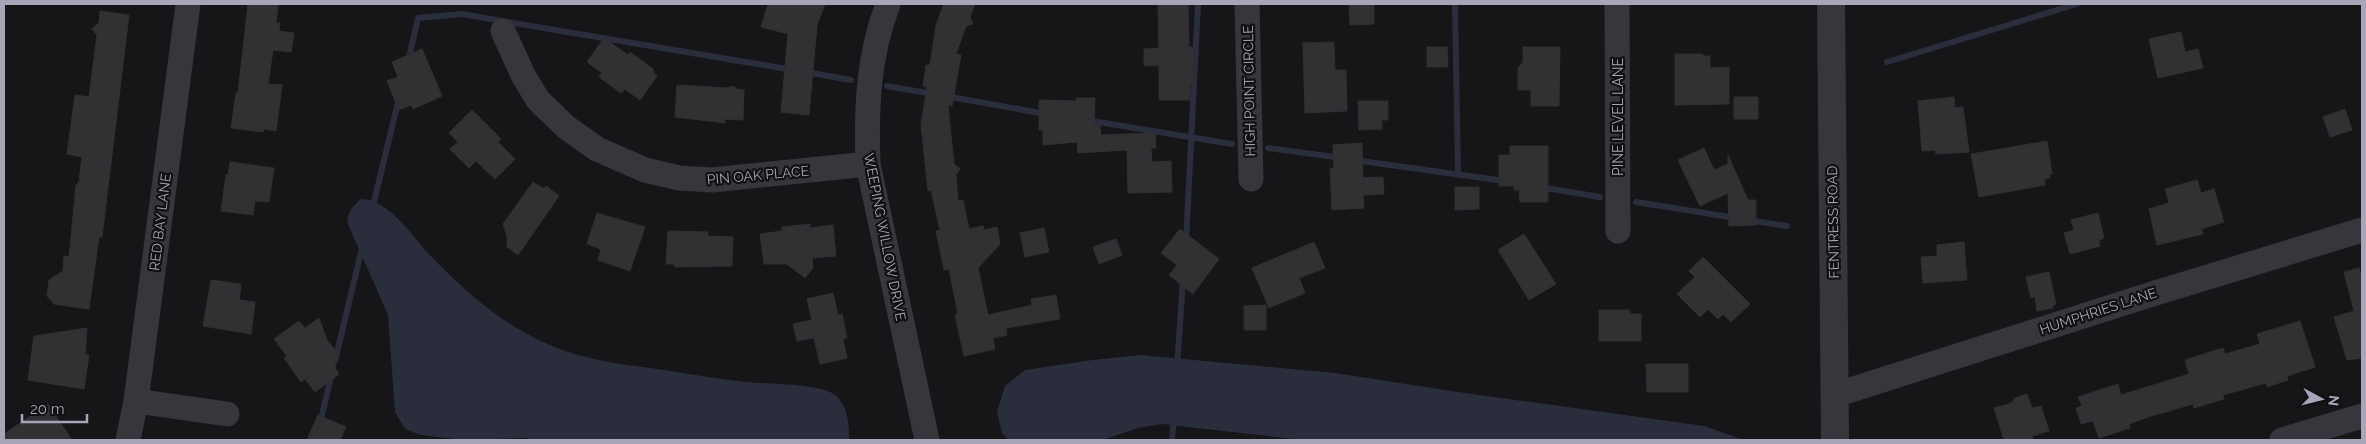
<svg xmlns="http://www.w3.org/2000/svg" width="2366" height="444" viewBox="0 0 2366 444" font-family="Raleway,sans-serif">
	<style>
		.water { fill: #2a2e3c }
		.lines { fill: none; stroke-linecap: round; stroke-linejoin: round }
		.stream { stroke: #2a2e3c; stroke-width: 6 }
		.building { fill: #313033; stroke: #302f33 }
		.minor { stroke: #37363c; stroke-width: 25 }
		.tertiary { stroke: #37363c; stroke-width: 28 }
		.labels { text-anchor: middle; stroke-width: 4.5; stroke-linejoin: round; paint-order: stroke }
		.street-label { font-size: 14px; fill: #a7a6b8; stroke: #111012 }
	</style>
	<rect width="100%" height="100%" fill="#161517"/>
	<path class="water" d="M361 199C389 200 410 233 427 252 440 266 454 279 468 292 501 321 539 345 582 356 608 363 636 366 664 370 691 374 719 379 746 382 766 384 816 384 832 393 847 401 850 425 849 440H536L524 438 462 440 421 435 405 429 395 412 388 315 347 222C348 212 353 205 361 199Z
		M1141 355 1335 373 1458 392 1704 426 1744 440H1302L1162 424 1138 428 1103 440H1008L1002 433 997 412 1005 386 1025 370 1092 360Z"/>
	<g class="lines">
		<path class="stream" d="M1455 4 1458 174
			M408 62 418 18 461 14 793 70
			M1887 62 2077 4
			M806 72 851 80
			M887 86 933 94
			M945 96 1046 114
			M1086 120 1232 144
			M1268 148 1342 158
			M1354 160 1505 181
			M1540 187 1600 197
			M1636 202 1736 218
			M372 210 399 98
			M1748 220 1787 226
			M1186 242 1198 4
			M335 361 363 244
			M1177 367 1183 279
			M316 440 332 373
			M1172 440 1174 417"/>
	</g>
	<path class="building" d="M248 4H278L276 23H280L279 31 294 33 291 52 273 50 268 84 282 85 276 131 264 129 263 132 231 128 236 93H238Z
		M768 4H825L817 25 809 115 781 112 788 34 761 27Z
		M944 4H975L970 17 973 24 966 26 956 54 961 55 952 106 948 105 954 164 960 169 956 175 958 201 963 200 969 229 983 226 984 230 997 227 1000 244 978 268 988 315 1032 305 1031 299 1056 295 1060 319 1006 328 1007 335 993 338 995 349 964 356 955 315 958 314 949 269 944 270 936 231 940 230 931 190 928 191 921 125 927 87 923 86 926 65H930L936 25Z
		M1158 4H1188L1189 47H1193L1194 83H1190V100H1159V65L1144 66V49L1159 48Z
		M1349 4H1374V24L1350 25Z
		M100 11 129 15 102 237H99L89 309 54 304 47 296 49 280 63 271 64 256 69 257 76 185 79 182 82 157 67 154 75 95 89 97 97 35 92 29 99 23Z
		M2181 32 2185 52 2198 49 2203 68 2158 78 2149 39Z
		M604 38 628 55 630 52 653 69 654 73 657 76 640 100 625 89 621 93 599 77 602 73 587 62Z
		M1334 42 1335 70H1346L1347 111 1305 113 1303 43Z
		M1427 47H1447L1448 67H1427Z
		M1523 47H1560L1559 106H1531V90H1518V68L1523 62Z
		M422 49 442 96 413 109 411 105 399 110 387 81 398 77 392 62Z
		M1675 54H1703V56H1710V68L1729 67V104L1675 105Z
		M677 85 727 88 734 86 736 89 744 90 743 120 725 119V123L675 117Z
		M1734 97H1758V119H1734Z
		M1954 97 1955 108 1963 107 1969 152 1936 154 1935 150 1922 151 1918 101Z
		M1076 98H1095L1094 125H1100L1101 135 1155 133 1156 148H1151L1152 162 1171 161 1172 192 1128 193 1127 150 1078 153 1077 142 1043 145V130H1039V100L1076 101Z
		M1358 101H1388V120H1382V129L1359 130Z
		M2345 109 2352 130 2330 137 2323 117Z
		M472 110 501 139 498 142 515 159 495 179 476 161 469 168 450 149 458 142 449 133Z
		M2047 141 2052 174 2049 175 2050 178 2044 179 2045 185 1979 197 1971 154Z
		M1362 143 1363 178 1383 177 1384 194 1363 195 1364 208 1332 210 1330 168H1334L1333 145Z
		M1510 146H1548V202H1520L1519 190H1514V186H1499V155H1510Z
		M1704 148 1714 170 1728 164V155L1748 200H1756V225L1729 226 1728 193 1700 206 1678 160Z
		M230 162 274 168 269 202 255 201 253 215 221 211 226 175H228Z
		M2197 180 2201 193 2214 189 2224 222 2201 229 2203 234 2157 245 2149 209 2169 203 2165 189Z
		M533 182 544 189 546 186 559 196 518 255 507 247V236L503 224Z
		M1455 187H1479V209L1455 210Z
		M597 213 645 227 630 271 598 260 601 249 587 244Z
		M2098 213 2104 238 2099 240 2100 246 2070 254 2064 233 2074 230 2071 220Z
		M810 224V228L833 225 836 256 812 258 813 268 805 278 787 264H764L760 234 782 231V227Z
		M1044 228 1049 252 1025 257 1020 233Z
		M1180 229 1219 259 1193 294 1169 275 1177 265 1161 253Z
		M668 231 708 232V236L733 237 732 266 675 267 673 264H666Z
		M1524 234 1556 284 1529 300 1498 250Z
		M1116 239 1122 255 1099 264 1093 247Z
		M1314 242 1325 268 1299 278 1305 293 1269 308 1252 268Z
		M1964 242 1967 280 1923 283 1921 257 1937 256V245Z
		M1703 257 1750 304 1731 322 1723 314 1718 319 1708 309 1700 317 1677 294 1695 277 1689 271Z
		M2359 268 2362 278V358L2347 360 2334 317 2354 311 2344 272Z
		M2049 272 2056 304 2053 305V308L2037 311 2035 297 2031 298 2026 277Z
		M211 280 241 284 239 300 255 302 251 334 203 326Z
		M833 293 838 315 842 314 847 338 843 339 847 358 820 364 814 338 797 341 793 324 812 320 807 299Z
		M1266 305V330H1244V306Z
		M1599 310H1630V314H1641V341H1599Z
		M319 318 327 340 337 353 335 368 339 374 315 392 305 379 301 382 284 358 287 356 274 339 299 321 305 328Z
		M2300 321 2315 367 2287 376 2288 380 2267 387 2266 383 2223 395 2224 399 2194 408 2193 404 2148 417 2129 424 2130 428 2099 438 2093 421 2081 424 2076 408 2082 406 2078 397 2118 384 2121 395 2189 374 2185 360 2223 348 2225 354 2260 344 2257 334Z
		M87 328 85 355H89L84 389 28 380 34 336Z
		M1646 364H1688V392H1647Z
		M2027 394 2032 408 2041 406 2049 431 2032 436 2033 440H2004L1994 408 2012 403 2015 398Z
		M48 404 72 440H4V434Z
		M318 415 346 427 340 440H307Z"/>
	<g class="lines">
		<path class="minor" d="M888 4C868 56 866 109 868 164L927 440
			M1247 4 1251 179
			M1617 4 1618 231
			M503 31 523 75 538 100 566 127 597 149 645 170 679 178 712 180 868 164
			M1835 395 2149 295 2362 230
			M136 401 227 414
			M128 440 136 401 188 4
			M2282 440 2362 416"/>
		<path class="tertiary" d="M1831 4 1835 440"/>
	</g>
	<g class="labels">
		<g class="street-label">
			<text transform="translate(1249 91) rotate(-91)" y="5">HIGH POINT CIRCLE</text>
			<text transform="translate(1618 117) rotate(-90)" y="5">PINE LEVEL LANE</text>
			<text transform="translate(758 175) rotate(-5)" y="5">PIN OAK PLACE</text>
			<text transform="translate(160 222) rotate(-83)" y="5">RED BAY LANE</text>
			<text transform="translate(1833 222) rotate(-91)" y="5">FENTRESS ROAD</text>
			<text transform="translate(885 237) rotate(79)" y="5">WEEPING WILLOW DRIVE</text>
			<text transform="translate(2098 311) rotate(-18)" y="5">HUMPHRIES LANE</text>
		</g>
	</g>
	<rect width="2366" height="444" fill="none" stroke="#a7a6b8" stroke-width="10"/>
	<g transform="translate(2321 399) rotate(97)" stroke="#111012" stroke-width="4" paint-order="stroke">
	<path d="M0-4L9 19L0 12L-9 19Z" fill="#a7a6b8"/>
	<text y="-8" font-size="14" font-weight="bold" text-anchor="middle" fill="#a7a6b8">N</text>
	</g>
	<path d="M22 414v8h65v-8" fill="none" stroke="#a7a6b8" stroke-width="2.5"/>
	<text x="30" y="414" font-size="15" fill="#a7a6b8" stroke="#111012" stroke-width="4" paint-order="stroke">20 m</text>
</svg>
